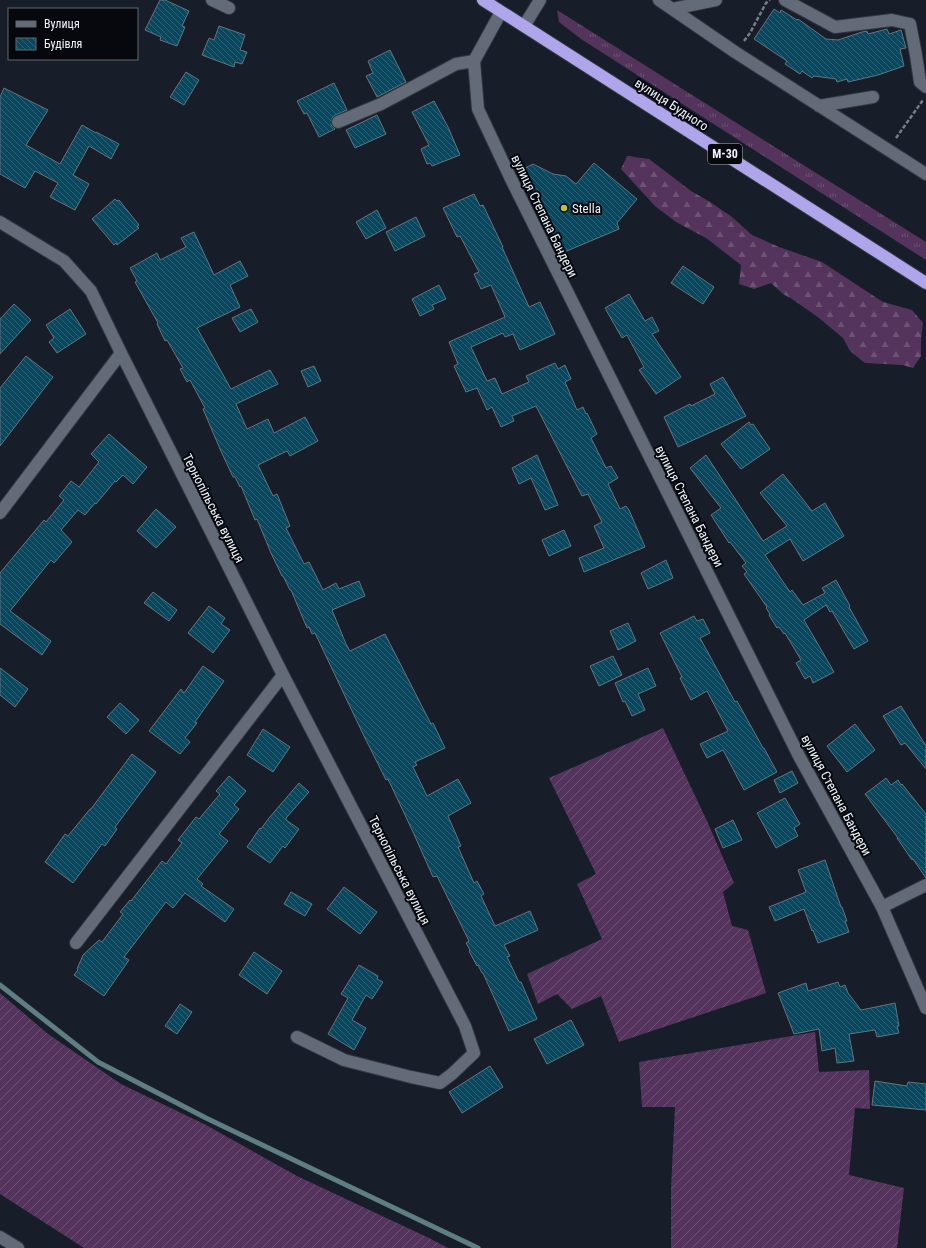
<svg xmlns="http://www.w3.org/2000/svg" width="926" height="1248" viewBox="0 0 926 1248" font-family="'Roboto Condensed',sans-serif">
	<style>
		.grass { fill: url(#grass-tufts) }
		.forest { fill: url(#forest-firs) }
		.garden { fill: url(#garden-furrows) }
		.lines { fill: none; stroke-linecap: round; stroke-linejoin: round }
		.stream { stroke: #5f7e81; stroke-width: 5 }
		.building { fill: url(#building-back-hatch); stroke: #64747d }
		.minor-casing { stroke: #333740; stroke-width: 14 }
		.highway-casing { stroke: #333740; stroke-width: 14 }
		.path { stroke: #787e87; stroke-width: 2.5; stroke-dasharray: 4 2; stroke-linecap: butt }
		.minor { stroke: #636b79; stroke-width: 12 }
		.highway { stroke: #aea5eb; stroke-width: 12 }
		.poi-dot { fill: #c1bd40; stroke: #06080d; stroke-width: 1.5 }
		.labels { text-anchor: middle; stroke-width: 4; stroke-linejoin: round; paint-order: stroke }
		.shield { fill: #06080d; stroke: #a9adb4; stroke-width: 1 }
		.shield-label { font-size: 12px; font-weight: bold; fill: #eff4fc }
		.street-label { font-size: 13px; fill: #eff4fc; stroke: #06080d }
		.poi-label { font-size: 13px; fill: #eff4fc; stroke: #06080d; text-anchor: start }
	</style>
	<defs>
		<pattern id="grass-tufts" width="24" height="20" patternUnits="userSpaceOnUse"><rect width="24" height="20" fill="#54345c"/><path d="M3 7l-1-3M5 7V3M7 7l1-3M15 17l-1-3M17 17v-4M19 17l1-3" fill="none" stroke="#6d5274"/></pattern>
		<pattern id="forest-firs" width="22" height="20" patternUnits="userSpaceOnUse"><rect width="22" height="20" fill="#54345c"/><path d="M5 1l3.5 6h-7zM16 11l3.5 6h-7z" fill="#6d5274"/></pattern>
		<pattern id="garden-furrows" width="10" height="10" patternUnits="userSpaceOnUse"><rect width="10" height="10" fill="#54345c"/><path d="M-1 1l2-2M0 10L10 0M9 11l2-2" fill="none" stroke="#6d5274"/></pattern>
		<pattern id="building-back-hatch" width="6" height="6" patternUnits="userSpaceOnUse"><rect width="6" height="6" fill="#08475e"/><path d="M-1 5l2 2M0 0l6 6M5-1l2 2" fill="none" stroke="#2c6276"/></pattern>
	</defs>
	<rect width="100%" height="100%" fill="#171e29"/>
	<path class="grass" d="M557 10 926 242V260L581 39 559 22Z"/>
	<path class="forest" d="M627 156 649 159 691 191 710 202 732 217 752 235 779 247 822 262 883 302 912 310 923 323 921 339V356L913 368 903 365 865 363 850 351 843 338 819 318 792 299 783 294 771 283 754 289 739 284 741 265 706 238 676 222 655 206 621 169Z"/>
	<path class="garden" d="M663 728 707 821 734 883 723 892 732 926 748 930 766 993 619 1042 601 996 572 1009 557 994 538 1004 527 974 602 939 577 884 596 874 549 778Z
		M0 993 48 1034 121 1084 206 1125 297 1176 429 1238 448 1248H84L0 1194Z
		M815 1032 819 1072 869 1070 870 1109 855 1108 849 1175 904 1188 897 1248H671V1188L675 1107H642L639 1062Z"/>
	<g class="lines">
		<path class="stream" d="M0 985 98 1062 206 1118 478 1248"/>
	</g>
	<path class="building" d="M160 0H165L189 11 182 26 185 27 177 46 160 40 161 37 145 30Z
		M774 9 780 13 781 10 797 20 798 19 826 39 838 40 862 32 867 31 868 34 887 29 889 34 901 30 906 48 900 49 904 66 878 75 848 82 847 79 837 82 836 79 814 76 812 78 802 71 800 74 785 64 787 61 754 39Z
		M219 26 245 35 240 50 247 52 242 64 235 62 234 67 202 55 209 38 214 40Z
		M390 50 406 82 377 97 366 76 373 73 368 61Z
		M186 72 199 80 184 105 170 97Z
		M334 83 347 110 335 115 332 118 331 125 335 129 319 137 307 113 304 114 297 101Z
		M4 88 48 110 26 145 60 164 82 125 96 133V132L119 144 111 159 89 146 73 175 89 184 75 210 50 197 58 183 35 171 25 188 0 174V97Z
		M434 101 448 127 460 155 432 166 430 163 427 164 421 149 429 145 412 112Z
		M377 115 386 134 355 148 346 130Z
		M594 163 637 199 617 223 619 229 562 253 523 169 533 164 553 174 566 176 576 184Z
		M474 194 480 206 483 205 503 247H502L529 307 540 302 555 334 520 350 513 334 505 337 503 333 471 347 487 381 495 378 502 394 529 382 526 376 555 363 558 369 565 365 571 379 565 382 577 410 583 407 586 414 587 413 597 434 591 438 606 468 611 466 618 478 608 484 620 509 626 506 629 510 645 547 584 572 579 558 604 548 594 526 602 522 588 494 582 496 536 406 512 416 514 421 501 427 492 407 487 410 477 388 466 392 454 366 458 364 449 342 505 317 491 285 481 289 474 274 479 272 460 236 457 237 443 208Z
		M115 199 117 201 119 200 139 225 137 226 139 228 117 245 116 243 114 245 92 219Z
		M377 210 386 228 366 239 356 222Z
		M416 217 425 236 395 251 386 232Z
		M194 232 214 275 240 261 248 276 230 285 240 307 197 328 231 389 270 370 278 384 236 404 247 429 268 419 274 433 305 417 318 441 290 456 287 451 258 465 273 496 277 494 290 526 286 528 304 564 309 562 323 590 336 583 339 589 359 581 365 596 332 610 346 644 350 651 385 634 431 724 433 723 445 748 415 762 417 765 413 767 427 796 458 779 471 803 448 816 461 846 458 847 474 883 477 881 484 894 481 896 495 926 530 911 538 930 504 945 510 956 507 957 519 982H521L537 1019 509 1031 483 973H482L478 965 477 966 469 951 470 950 466 943 469 941 437 876 433 877 413 832 388 779 386 780 363 734 315 633 312 634 309 627 307 628 291 590H290L283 576H282L271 553 257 519 255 520 241 486 240 487 235 477H233L220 449 203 409 205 408 190 380 187 382 180 369 183 368 167 340 165 341 157 324 158 323 135 282 137 281 130 268 157 253 160 260 186 247 181 238Z
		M683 266 714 287 703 304 671 283Z
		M439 285 446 299 432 305 434 309 420 316 412 299Z
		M629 294 645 321 652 317 659 331 652 334 681 377 656 394 639 370 644 367 627 335 622 338 605 308Z
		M14 304 31 320 0 354V319Z
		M70 309 86 334 57 353 49 342 54 338 46 325Z
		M251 309 258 322 240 332 232 318Z
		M26 356 53 377 0 446V388Z
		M314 366 321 381 308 387 301 371Z
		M723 377 746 416 678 447 664 417 690 404 691 406 715 394 710 384Z
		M749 422 751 425 753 424 770 449 741 469 721 444Z
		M109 434 147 467 133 484 123 475 116 482 115 481 96 504 95 503 85 515 78 510 61 530 72 542 54 563 51 560 10 611 51 641 42 655 0 624V573L44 520 46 522 64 500 59 496 71 481 79 487 99 462 91 454Z
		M537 455 558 505 545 510 531 478 519 484 512 468Z
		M706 455 763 541 787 526 760 493 783 474 812 511 825 503 844 536 803 561 790 539 765 555 790 592 792 590 803 605 825 593 822 588 836 580 850 606 849 607 868 641 854 649 832 611 830 612 826 605 804 620 834 672 813 683 810 676 805 679 796 663 801 660 785 633 784 634 779 627 777 628 769 615 770 614 766 608 767 607 744 574 747 572 742 566 746 563 730 542 729 543 711 515 721 508 690 468Z
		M156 509 176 527 156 548 137 531Z
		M564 530 571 546 549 556 542 540Z
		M666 560 673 578 648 589 641 573Z
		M153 592 177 610 169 621 144 603Z
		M209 606 225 618 221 624 230 630 213 653 188 633Z
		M694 616 697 621 703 619 710 633 700 638 735 702 737 701 763 748H764L777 772 744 790 723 750 707 758 700 744 728 731 707 691 691 700 680 678 682 677 660 633Z
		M628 623 636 641 618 650 610 631Z
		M613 656 622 675 599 686 590 666Z
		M203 666 224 681 195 722 197 723 185 738 190 742 180 754 149 731 181 689 184 693Z
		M0 668 28 689 15 707 0 695Z
		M648 668 656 686 638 694 645 710 632 716 625 701 623 702 615 683Z
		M120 703 139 720 126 734 107 717Z
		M901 706 926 746V769L905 743 901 745 883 716Z
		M855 724 875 750 847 772 827 746Z
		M263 729 290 747 273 772 247 755Z
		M132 754 156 772 115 827 117 829 105 846 102 844 73 883 45 862 65 834 68 836 90 809H91Z
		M792 771 798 783 780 793 774 780Z
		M229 776 246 791 234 805 239 809 219 834 228 841 197 879 203 884 201 886 234 909 225 922 185 893 173 908 166 902 124 957 129 960 104 996 74 975 78 970 77 969 83 955 99 940 102 942 123 914 120 912 130 900 131 901 162 861 166 864 182 843 178 840 196 817 199 819 220 794 216 791Z
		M886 778 891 785 898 780 901 785 902 784 926 814V878L913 859 912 860 897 838H898L865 794Z
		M299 783 309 792 286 818V820L299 829 285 848 283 846 270 863 247 847 260 828 261 829 269 818Z
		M785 798 800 824 794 828 798 836 776 848 757 813Z
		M733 820 742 840 723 848 715 829Z
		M825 860 841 907H842L847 921H845L849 932 818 943 813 930 812 931 804 909 775 921 769 907 806 892 798 870Z
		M344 887 377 912 360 934 327 909Z
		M291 892 312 904 305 916 284 904Z
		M254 952 282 971 267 994 239 975Z
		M359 965 378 976 377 979 383 982 372 999 366 995 352 1020 366 1028 354 1050 328 1034 348 998 341 994Z
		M838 982 840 987 845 985 848 993 861 1010 895 1003 899 1026H897L899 1033 877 1037 875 1030 849 1034 854 1061 837 1063 835 1048 822 1051 819 1029 794 1034 778 993 806 983 808 991Z
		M180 1004 192 1012 177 1034 165 1026Z
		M571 1020 584 1045 547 1064 534 1039Z
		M490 1066 503 1087 462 1113 449 1092Z
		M875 1081 907 1086 908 1082 926 1084V1110L872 1105Z"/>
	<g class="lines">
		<defs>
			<path id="minor" d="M212 0 229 8
				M659 0 735 52 926 174
				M785 0 835 27 892 20 910 24 916 55 920 82 926 87
				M672 9 716 0
				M501 12 474 61 478 109 510 177 799 756 882 907 926 1008
				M524 26 540 0
				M819 106 873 97
				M338 122 381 104 456 64 474 61
				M0 222 64 261 91 291 121 353 283 675 465 1026 474 1053 452 1074 440 1083 411 1077 344 1060 297 1037
				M0 513 121 353
				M882 907 926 885
				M76 943 283 675
				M0 1237 18 1248"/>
			<path id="highway" d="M483 0 926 283"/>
		</defs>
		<use href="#minor" class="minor-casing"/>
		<use href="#highway" class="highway-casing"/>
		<path class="path" d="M744 41 750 33 766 3 770 0
			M896 138 923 100"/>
		<use href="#minor" class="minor"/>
		<use href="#highway" class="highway"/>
	</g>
	<circle class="poi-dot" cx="564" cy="208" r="4"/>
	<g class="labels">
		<rect class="shield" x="708" y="144" width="34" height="20" rx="3"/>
		<g class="shield-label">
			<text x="725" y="158">М-30</text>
		</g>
		<g class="street-label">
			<text transform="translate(672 104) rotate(33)" y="5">вулиця Будного</text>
			<text transform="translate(545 216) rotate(64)" y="5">вулиця Степана Бандери</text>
			<text transform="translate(690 506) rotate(63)" y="5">вулиця Степана Бандери</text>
			<text transform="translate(214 508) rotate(63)" y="5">Тернопільська вулиця</text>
			<text transform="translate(837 795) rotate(62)" y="5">вулиця Степана Бандери</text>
			<text transform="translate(400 870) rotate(63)" y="5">Тернопільська вулиця</text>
		</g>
		<g class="poi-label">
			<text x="572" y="213">Stella</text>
		</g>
	</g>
	<rect x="8" y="8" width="130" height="52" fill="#06080d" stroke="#63666d"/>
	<rect x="16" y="21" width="20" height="6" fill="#636b79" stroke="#63666d"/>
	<text x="44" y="28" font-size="12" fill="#eff4fc">Вулиця</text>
	<rect x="16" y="38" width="20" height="12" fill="url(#building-back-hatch)" stroke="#63666d"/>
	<text x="44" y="48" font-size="12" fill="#eff4fc">Будівля</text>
</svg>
